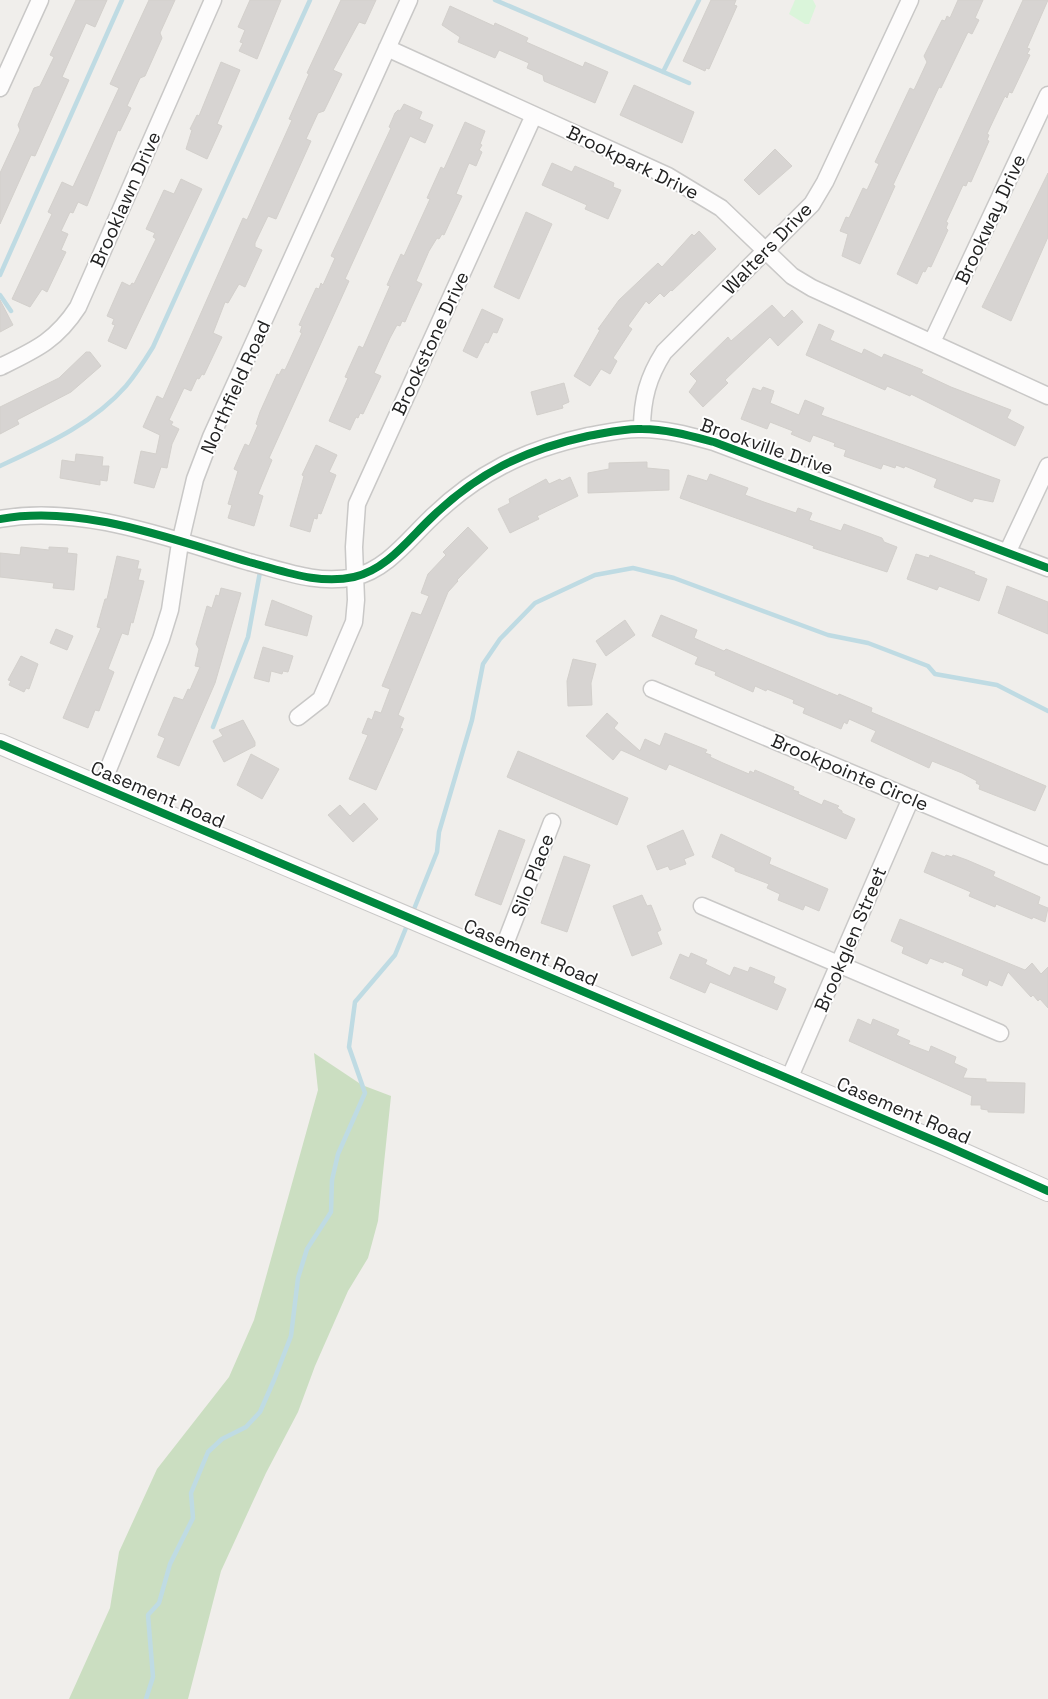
<svg xmlns="http://www.w3.org/2000/svg" width="1048" height="1699" viewBox="0 0 1048 1699" font-family="'Space Grotesk',sans-serif">
	<style>
		.forest { fill: #cbdec1 }
		.park { fill: #daf5da }
		.lines { fill: none; stroke-linecap: round; stroke-linejoin: round }
		.stream { stroke: #bfdbe3; stroke-width: 4.5 }
		.building { fill: #d7d4d2; stroke: #d3d0cc }
		.minor-casing { stroke: #c9c8c7; stroke-width: 19 }
		.tertiary-casing { stroke: #c9c8c7; stroke-width: 22 }
		.minor { stroke: #fdfcfc; stroke-width: 16 }
		.tertiary { stroke: #fdfcfc; stroke-width: 20 }
		.cycleway-casing { stroke: #fff; stroke-width: 11 }
		.cycleway { stroke: #00873e; stroke-width: 8 }
		.labels { text-anchor: middle; stroke-width: 4; stroke-linejoin: round; paint-order: stroke }
		.street-label { font-size: 19px; fill: #222; stroke: #fff }
	</style>
	<rect width="100%" height="100%" fill="#f0eeeb"/>
	<path class="forest" d="M314 1053 362 1085 391 1096 378 1221 368 1258 348 1291 315 1366 298 1412 266 1473 221 1571 188 1699H69L110 1608 119 1552 157 1469 229 1377 254 1320 318 1090Z"/>
	<path class="park" d="M795 0H813L816 6 809 24H805L789 14Z"/>
	<g class="lines">
		<path class="stream" d="M495 0 689 83
			M663 72 699 0
			M0 275 122 0
			M0 295 11 311
			M0 466C45 445 93 424 126 386 136 374 145 360 153 347L310 0
			M213 727 248 637 260 572
			M412 914 437 852 439 832 472 720 483 664 500 639 535 603 595 575 633 568 674 578 828 635 868 643 928 666 935 674 997 685 1048 711
			M146 1699 153 1677 148 1615 159 1603 170 1564 193 1518 191 1493 208 1452 222 1439 246 1427 260 1412 274 1380 291 1336 298 1278 307 1249 331 1212 332 1180 338 1154 365 1093 349 1047 355 1002 395 955 408 923"/>
	</g>
	<path class="building" d="M76 0H107L95 27 86 23 62 77 69 80 35 156 31 155 0 224V173L20 130 18 125 34 88 40 86 54 57 50 55Z
		M149 0H175L160 33 162 38 145 76 140 78 127 106 131 108 120 131 118 130 87 206 78 202 73 213 70 212 61 231 68 234 61 250 66 252 47 292 42 289 30 307 12 299 52 214 48 212 62 182 73 187 119 88 110 84Z
		M250 0H281L257 59 239 51 243 43 240 42 245 30 238 27Z
		M341 0H376L365 24 359 22 333 70 342 74 324 111 318 113 306 139 311 141 276 219 268 216 255 243V247L262 250 245 287 239 284 228 303 225 302 213 333 222 337 204 375 202 374 199 379 197 378 191 391 184 388 169 420 173 422 171 425 179 429 172 444 167 468 161 467 154 488 134 483 141 451 156 454 160 435 143 427 157 396 163 399 243 218 247 220 292 120 289 119 309 74 307 73Z
		M711 0H736L734 5 737 6 709 69 706 68 705 71 683 61Z
		M958 0H983L975 18 979 20 972 34 968 32 941 88 939 87 893 185 895 186 860 264 842 256 848 234 840 231 846 217 849 218 863 188 867 190 879 164 875 162 910 88 914 90 927 62 924 56 942 20 945 21 947 16 950 18Z
		M1023 0H1048L1027 48 1030 49 1027 54 1030 55 1012 93 1009 92 1007 98 1005 96 994 119 987 134 989 135 987 140 989 141 971 182 968 181 966 186 963 185 953 207 946 222 948 223 946 228 948 230 931 267 928 266 925 272 923 271 917 284 897 274Z
		M450 6 494 26 495 23 528 38 526 42 583 67 585 62 608 72 595 103 544 81 543 75 527 68 529 63 499 50 495 58 458 42 460 37 442 25Z
		M221 62 240 70 217 124 222 126 207 159 186 149 192 130 190 129 197 115 199 116Z
		M634 85 694 112 682 143 620 115Z
		M404 104 422 112 419 119 433 125 425 143 410 136 345 279 349 281 269 458 272 460 258 494 263 496 254 526 228 518 232 505 228 504 238 471 234 469 240 455 245 444 249 446 258 425 256 424 260 412 277 374 279 375 282 369 285 370 302 333 300 332 302 326 299 325 316 288 319 289 321 283 323 285 335 258 331 256 391 128 389 127 395 113 398 110 400 111Z
		M465 122 485 131 480 144 482 145 479 150 482 152 476 166 469 163 456 194 462 196 444 235 442 234 439 239 437 238 429 251 416 281 422 284 411 308 405 322 402 321 400 326 397 325 390 338 374 373 381 376 363 414 360 413 358 418 356 417 350 430 329 421 348 378 345 377 359 346 363 348 390 286 387 285 401 254 404 256 430 199 427 198 441 167 444 169Z
		M775 149 792 166 759 195 744 180Z
		M552 163 572 172 575 166 614 183 613 187 621 190 608 219 585 209 587 205 542 185Z
		M1048 173V237L1011 321 982 307Z
		M181 179 202 189 126 349 108 341 115 325 112 324 114 319 107 316 122 282 130 286 132 283 134 284 156 239 153 237 155 233 146 229 164 190 174 194Z
		M526 212 552 224 519 299 494 287Z
		M699 231 716 249 672 291 671 290 664 297 660 293 649 304 646 301 628 326 632 329 613 358 617 361 610 374 601 369 590 386 574 376 600 330 598 329 619 300 658 263 662 267 692 234 694 236Z
		M0 300 13 325 0 332Z
		M772 305 784 318 792 310 803 322 778 346 770 337 725 380 728 383 703 407 689 392 697 381 690 374 728 337 731 341Z
		M482 309 503 319 497 333 493 332 488 343 485 342 477 358 463 351Z
		M819 324 834 331 830 340 862 354 864 349 882 358 884 354 923 370 921 373 951 387 1011 410 1007 418 1024 427 1015 446 911 394 910 396 887 386 885 390 806 355Z
		M86 352H90L101 366 71 392 17 420 19 424 0 434V407L59 378Z
		M564 383 569 402 562 405 563 408 537 415 531 392Z
		M763 387 774 391 770 403 799 415 805 400 824 408 821 415 1000 480 993 502 974 498 972 502 934 487 937 479 905 466 904 468 896 465 895 468 883 464 881 469 844 456 846 450 834 446 835 443 813 435 810 442 791 434 793 431 770 422 767 429 741 419 753 388 761 391Z
		M316 445 337 455 329 472 336 475 321 514 318 513 317 519 314 518 310 532 290 526 304 476 302 475Z
		M76 454 103 457 102 466H109L107 481 100 480V485L60 478 62 460 75 462Z
		M647 462V468L669 470V490L588 493V473L609 469V463Z
		M710 474 748 488 745 495 764 502 796 513 798 508 812 513 809 520 841 531 844 524 882 538 884 542 897 547 887 572 813 548 814 546 680 498 688 475 707 481Z
		M570 477 578 496 537 516 539 519 510 533 498 509 510 503 509 499 546 479 549 484 560 479 562 481Z
		M468 527 488 548 457 580 458 581 448 592 398 715 404 718 400 728 403 729 376 790 349 779 368 735 362 733 368 718 372 720 375 711 381 713 390 689 382 686 412 612 421 615 429 596 421 593 428 574 446 555 443 552Z
		M21 547 49 550V547L68 548 67 553 77 554 74 590 53 588 54 583 0 577V553L20 555Z
		M916 554 929 558 930 555 975 572 974 574 987 579 979 601 939 586 937 590 907 579Z
		M117 556 139 561 137 569H141L138 580 144 581 133 623 131 622 128 635 122 633 108 669 114 672 99 711 95 710 88 728 63 718 101 628 97 627 105 599H107Z
		M1007 586 1048 602V634L998 613Z
		M221 588 241 593 215 683 179 766 157 757 165 738 158 735 174 697 183 700 188 689 190 690 200 667 195 666 199 649 196 644 207 606 212 608 216 595 219 596Z
		M272 600 312 616 307 636 265 625Z
		M661 615 697 630 694 638 724 651 726 649 838 696 839 694 872 708 871 712 1046 786 1035 811 979 789 980 785 976 783 977 781 962 773 932 761 929 768 871 741 876 731 849 719 847 724 844 722 841 729 803 713 805 708 793 703 794 700 767 689 766 691 755 686 753 692 715 675 716 672 695 664 698 657 652 636Z
		M625 620 635 635 606 656 596 641Z
		M56 629 73 636 67 650 50 643Z
		M263 647 293 656 288 672 283 671 282 674 271 671 269 682 254 678Z
		M21 656 38 664 29 689 26 688 24 692 9 685 11 681 8 680Z
		M573 659 596 664 591 683 592 705 568 706 567 681Z
		M607 713 618 723 614 728 640 751 645 739 660 746 665 733 707 750 705 753 711 755 710 757 723 763 749 774 750 771 754 773 755 770 794 787 793 790 799 792 798 794 822 805 824 800 839 806 837 808 842 811V813L855 819 846 839 669 764 666 770 621 750 613 760 586 736Z
		M243 720 255 742V746L224 762 213 741 223 736 219 730Z
		M518 751 628 798 617 825 507 777Z
		M251 754 279 769 262 799 237 785Z
		M364 803 378 819 353 842 328 815 340 805 350 816Z
		M499 830 525 840 501 905 475 895Z
		M683 830 694 855 684 859 686 864 670 870 668 866 657 870 647 846Z
		M721 834 771 858 769 864 828 889 819 911 805 905 803 910 778 900 780 894 767 888 769 884 735 871V868L712 857Z
		M932 852 945 857 946 855 952 857 953 855 967 860 995 872 993 876 1040 897 1038 904 1048 908 1045 922 1033 917 1032 919 996 904 995 907 969 896 971 892 924 872Z
		M564 856 590 865 567 932 541 923Z
		M642 895 647 906 651 905 661 930 657 932 662 944 632 956 613 906Z
		M900 919 1025 970 1032 963 1041 974 1048 967V1008L1040 999 1038 1001 1033 995 1031 997 1008 972 1002 986 989 980 987 986 962 975 964 969 944 961 943 963 930 958 927 964 902 953 904 947 891 941Z
		M691 953 707 960 705 964 730 976 734 967 748 972 750 967 775 977 773 983 786 989 777 1010 710 982 705 993 670 978 680 954 689 958Z
		M858 1019 871 1025 873 1019 899 1030 896 1035 910 1041 908 1044 929 1052 931 1046 956 1057 954 1063 967 1069 963 1078 986 1079V1082L1025 1083 1024 1113 988 1112V1110L981 1109V1105H971L972 1096 849 1041Z"/>
	<g class="lines">
		<defs>
			<path id="minor" d="M387 48 668 176 721 208 792 276 812 288 1048 396
				M0 88 40 0
				M932 342 1048 95
				M0 367C35 350 56 341 78 307L213 0
				M642 429C642 399 648 377 664 352L812 204 825 182 910 0
				M0 519C81 504 171 539 249 562 284 571 318 585 354 577 386 570 408 540 430 519 477 473 524 450 588 436 606 433 624 428 642 429 666 429 691 436 714 442L1048 568
				M1008 551 1048 466
				M652 689 1048 856
				M298 717 321 699 354 622 356 600 354 547 357 504 534 115
				M101 787 161 639 170 610 180 543 195 479 211 437 409 0
				M702 906 1000 1033
				M500 957 552 822
				M789 1079 911 798"/>
			<path id="tertiary" d="M0 744 947 1146 1048 1191"/>
		</defs>
		<use href="#minor" class="minor-casing"/>
		<use href="#tertiary" class="tertiary-casing"/>
		<use href="#minor" class="minor"/>
		<use href="#tertiary" class="tertiary"/>
		<defs>
			<path id="cycleway" d="M0 519C81 504 171 539 249 562 284 571 318 585 354 577 386 570 408 540 430 519 477 473 524 450 588 436 606 433 624 428 642 429 666 429 691 436 714 442L1048 568
				M0 744 947 1146 1048 1191"/>
		</defs>
		<use href="#cycleway" class="cycleway-casing"/>
		<use href="#cycleway" class="cycleway"/>
	</g>
	<g class="labels">
		<g class="street-label">
			<text transform="translate(633 162) rotate(26)" y="7">Brookpark Drive</text>
			<text transform="translate(125 199) rotate(-66)" y="7">Brooklawn Drive</text>
			<text transform="translate(990 219) rotate(-65)" y="7">Brookway Drive</text>
			<text transform="translate(767 248) rotate(-46)" y="7">Walters Drive</text>
			<text transform="translate(430 343) rotate(-65)" y="7">Brookstone Drive</text>
			<text transform="translate(235 387) rotate(-66)" y="7">Northfield Road</text>
			<text transform="translate(767 446) rotate(19)" y="7">Brookville Drive</text>
			<text transform="translate(850 772) rotate(23)" y="7">Brookpointe Circle</text>
			<text transform="translate(158 794) rotate(23)" y="7">Casement Road</text>
			<text transform="translate(532 875) rotate(-69)" y="7">Silo Place</text>
			<text transform="translate(850 939) rotate(-67)" y="7">Brookglen Street</text>
			<text transform="translate(531 952) rotate(23)" y="7">Casement Road</text>
			<text transform="translate(904 1110) rotate(23)" y="7">Casement Road</text>
		</g>
	</g>
</svg>
